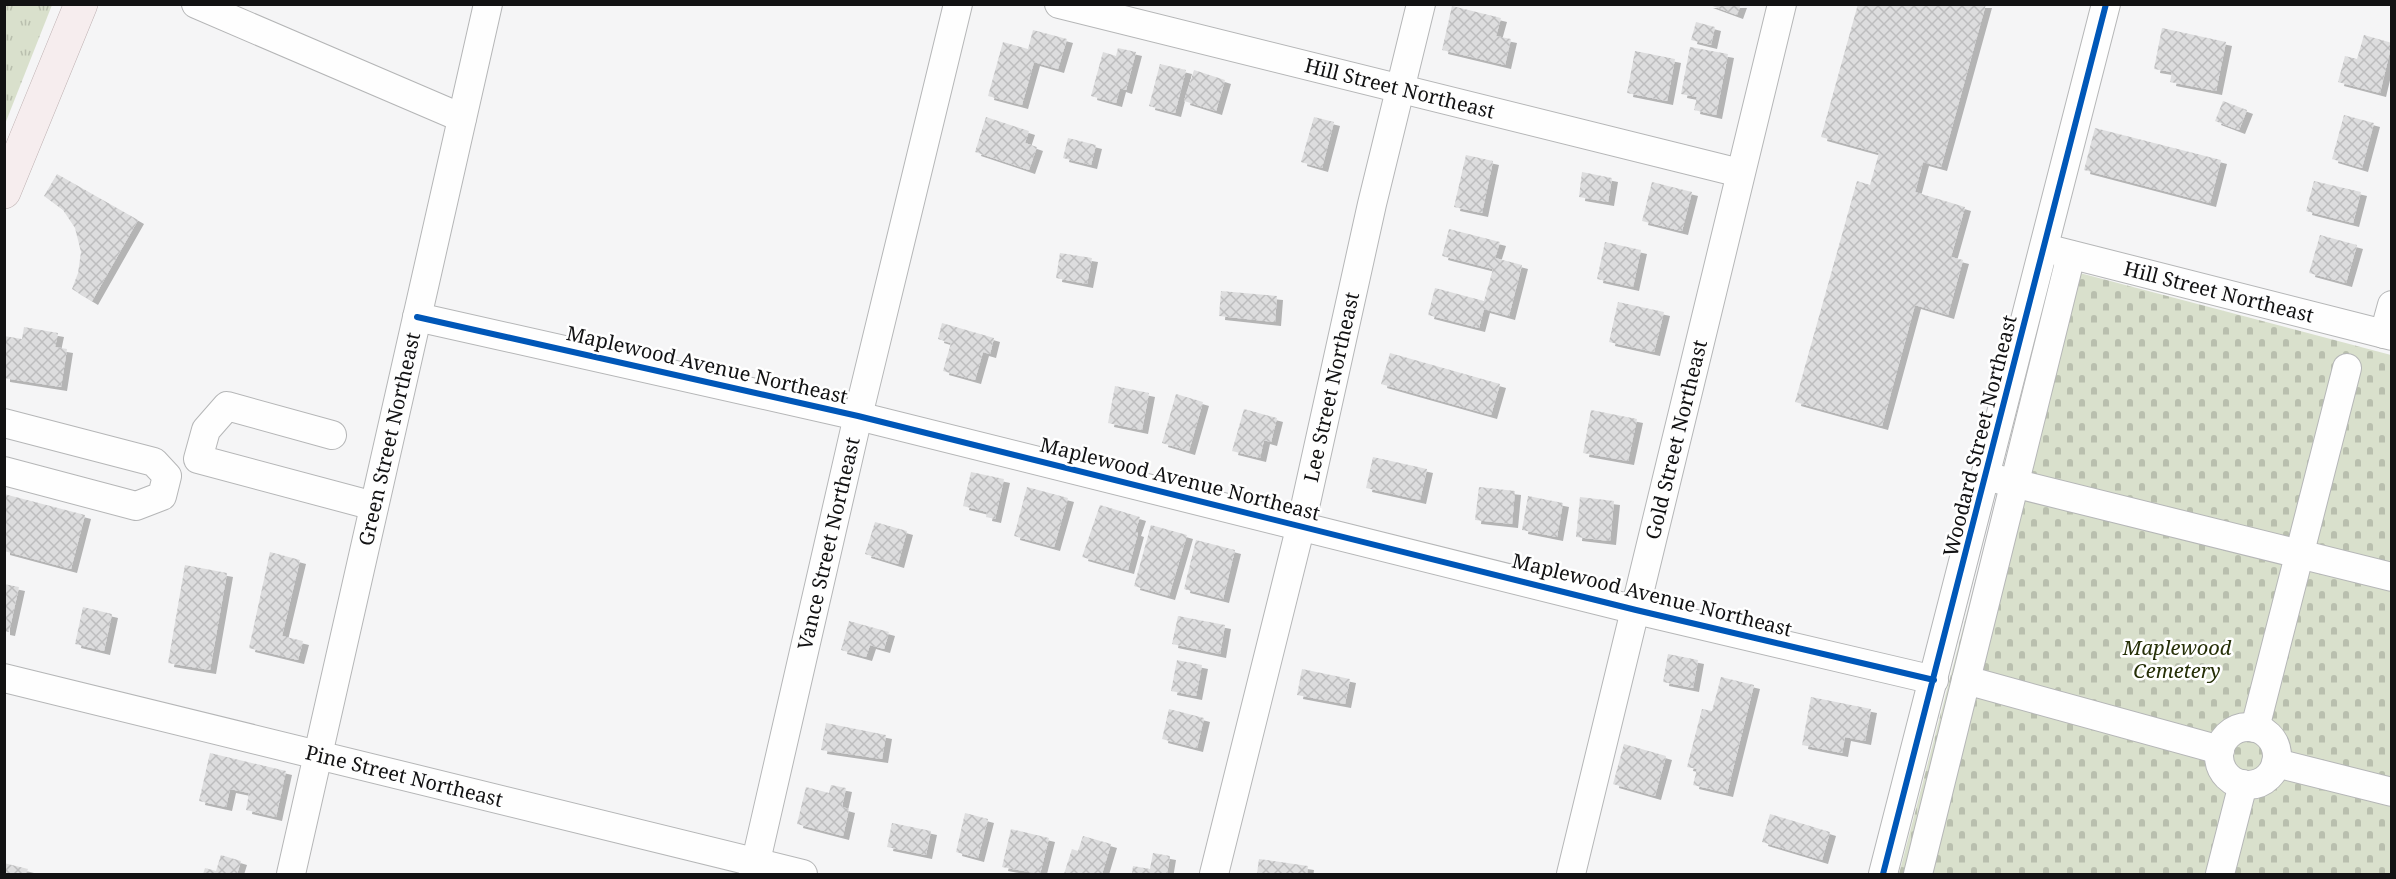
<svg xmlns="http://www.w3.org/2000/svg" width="2396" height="879" viewBox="0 0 2396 879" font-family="'Noto Serif',serif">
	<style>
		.cemetery { fill: url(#cemetery-stones) }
		.park { fill: url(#park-tufts) }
		.building { fill: url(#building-cross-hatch); filter: url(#shadow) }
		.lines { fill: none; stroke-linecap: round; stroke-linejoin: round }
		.minor-casing { stroke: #b5b6b7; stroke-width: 30 }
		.major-casing { stroke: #bfb2b3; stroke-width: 34 }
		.minor { stroke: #fefefe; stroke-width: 28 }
		.major { stroke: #f6edee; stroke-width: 33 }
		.cycleway-casing { stroke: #fff; stroke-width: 10 }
		.cycleway { stroke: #0057b8; stroke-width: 6 }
		.labels { text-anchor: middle; stroke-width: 5; stroke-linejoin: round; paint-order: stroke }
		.street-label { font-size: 20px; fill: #121213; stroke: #fff }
		.park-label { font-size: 20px; font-style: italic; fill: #252f07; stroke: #fff }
	</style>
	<defs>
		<pattern id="cemetery-stones" width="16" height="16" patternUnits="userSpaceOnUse" patternTransform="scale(1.5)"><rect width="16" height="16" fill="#d9e0cc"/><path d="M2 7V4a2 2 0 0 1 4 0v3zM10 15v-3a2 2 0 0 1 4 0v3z" fill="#b9bfae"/></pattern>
		<pattern id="park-tufts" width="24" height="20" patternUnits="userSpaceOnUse" patternTransform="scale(1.5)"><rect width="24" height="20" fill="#d9e0cc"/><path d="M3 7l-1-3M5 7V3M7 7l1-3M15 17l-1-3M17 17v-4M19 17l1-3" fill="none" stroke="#b9bfae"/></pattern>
		<pattern id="building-cross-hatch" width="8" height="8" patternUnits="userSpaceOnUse" patternTransform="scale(1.5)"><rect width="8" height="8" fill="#ddddde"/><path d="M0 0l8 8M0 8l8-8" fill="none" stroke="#bdbdbe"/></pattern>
		<filter id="shadow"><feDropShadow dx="6" dy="4" stdDeviation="0" flood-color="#0004"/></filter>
	</defs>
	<rect width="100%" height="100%" fill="#f5f5f6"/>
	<path class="cemetery" d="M2057 267 2391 355V874H1899Z"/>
	<path class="park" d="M5 4 52 5 5 124 4 5Z"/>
	<path class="building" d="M1707 4H1741L1737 15Z
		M1858 4H1986L1941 167 1923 162 1915 192 1965 207 1951 257 1963 260 1948 315 1915 305 1882 426 1795 402 1857 181 1870 185 1879 153 1821 137Z
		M1452 6 1501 18 1496 36 1511 39 1505 65 1442 50Z
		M1696 22 1715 27 1711 45 1691 40Z
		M2162 28 2226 42 2216 91 2170 82 2172 72 2154 69Z
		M1033 30 1067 39 1058 69 1034 62 1022 105 988 96 1003 42 1028 49Z
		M2364 35 2392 43 2380 93 2338 82 2345 56 2357 59Z
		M1690 47 1728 54 1716 115 1694 110 1697 97 1681 94Z
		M1118 48 1136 52 1126 90 1120 88 1116 103 1091 96 1103 52 1116 56Z
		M1635 51 1675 59 1667 101 1627 93Z
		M1160 64 1186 70 1175 113 1149 106Z
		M1194 70 1225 80 1216 111 1184 101Z
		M2223 101 2247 110 2239 130 2215 121Z
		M2344 115 2374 123 2362 168 2332 159Z
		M986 117 1029 131 1025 143 1037 147 1029 170 975 152Z
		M1314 117 1334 122 1322 168 1301 162Z
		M2095 128 2221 160 2210 203 2084 170Z
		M1068 138 1096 145 1091 165 1063 158Z
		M1466 155 1493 161 1482 213 1454 207Z
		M1582 172 1612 178 1608 202 1579 197Z
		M57 174 138 220 92 301 72 289 78 273 81 252 75 228 63 210 44 196Z
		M2314 181 2361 192 2353 223 2306 211Z
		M1652 182 1692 192 1682 231 1642 221Z
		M1449 229 1500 242 1495 258 1522 265 1509 316 1484 309 1479 328 1428 315 1435 288 1484 301 1493 269 1442 256Z
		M2320 235 2357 245 2346 283 2309 273Z
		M1605 242 1641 250 1633 287 1597 279Z
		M1060 253 1092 258 1087 284 1056 278Z
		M1221 291 1277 296 1275 322 1219 316Z
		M1618 302 1664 312 1654 352 1609 342Z
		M942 323 994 338 990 354 983 352 975 380 943 371 951 343 938 339Z
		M24 327 58 333 55 347 67 349 61 387 4 378V336L22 339Z
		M1390 353 1500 384 1491 415 1381 384Z
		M1115 386 1149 393 1142 430 1108 423Z
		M1176 394 1203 402 1189 451 1162 443Z
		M1244 409 1277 418 1271 442 1264 440 1260 458 1232 451Z
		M1591 410 1637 419 1628 461 1583 453Z
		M1373 457 1427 469 1420 500 1366 488Z
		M971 472 1004 479 995 519 986 517 987 512 963 506Z
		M1027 487 1068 498 1054 547 1014 536Z
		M1479 487 1515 491 1512 524 1475 520Z
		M4 494 85 515 71 569 4 551Z
		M1528 496 1563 503 1557 537 1522 530Z
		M1580 497 1614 501 1610 541 1576 537Z
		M1100 505 1140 517 1135 532 1138 533 1128 570 1082 557Z
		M875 522 907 531 898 564 865 554Z
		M1151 525 1187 535 1169 596 1134 586Z
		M1196 540 1235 550 1223 599 1184 589Z
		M270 552 300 560 282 636 303 641 298 660 249 648Z
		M185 565 227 573 210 670 168 663Z
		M4 584 19 587 9 632 4 631Z
		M83 607 112 614 104 651 75 644Z
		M1178 616 1225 625 1220 654 1172 644Z
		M849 621 889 632 884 649 870 645 866 657 841 650Z
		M1668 654 1698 660 1693 688 1663 682Z
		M1177 660 1202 665 1196 696 1171 691Z
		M1302 669 1350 679 1345 704 1297 695Z
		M1721 677 1754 685 1727 793 1693 785 1697 769 1687 767 1702 709 1712 711Z
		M1811 697 1871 709 1865 741 1845 737 1842 753 1802 745Z
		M1169 709 1204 718 1197 748 1162 739Z
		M826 723 886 735 882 759 821 750Z
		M1624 744 1666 756 1655 796 1613 784Z
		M210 753 286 771 276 817 246 810 249 793 230 789 226 807 199 801Z
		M831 785 846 788 842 807 849 809 843 836 797 824 806 787 829 793Z
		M965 813 988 819 978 858 956 852Z
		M1770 814 1830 832 1822 860 1762 842Z
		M892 823 931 831 926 855 887 847Z
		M1011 829 1049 838 1040 874 1002 867Z
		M1083 836 1111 844 1102 874H1064L1072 849 1078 851Z
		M1153 853 1170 856 1167 874H1132L1133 866 1150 869Z
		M221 855 241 861 237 874H203L205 868 216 871Z
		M1259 859 1308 866 1307 874H1257Z
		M4 863 28 869 26 874H4Z"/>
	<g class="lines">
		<defs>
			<g id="minor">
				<path d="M196 4 462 118"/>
				<path id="s1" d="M1059 4 1740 173"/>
				<path id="s2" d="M2053 250 2392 336"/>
				<path d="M417 317 858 416 1636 610 1934 680"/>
				<path d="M2384 334 2392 305"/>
				<path d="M4 423 154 462 167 476 162 496 136 506 4 471"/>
				<path d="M332 435 227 406 206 430 198 459 374 506"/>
				<path d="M1997 479 2392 577"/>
				<path id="s3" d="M4 678 803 874"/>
				<path d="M1966 680 2220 750"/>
				<circle cx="2248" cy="756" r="29"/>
				<path d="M2255 728 2347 368"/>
				<path d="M2276 763 2392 792"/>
				<path id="s4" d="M291 874 488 4"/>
				<path id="s5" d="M753 874 858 416 958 4"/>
				<path id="s6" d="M1214 874 1301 525 1372 204 1421 4"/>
				<path id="s7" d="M1571 874 1782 4"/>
				<path d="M1883 874 2106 4"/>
				<path d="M1918 874 2071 255"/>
				<path d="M2220 874 2243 784"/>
			</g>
			<path id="major" d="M4 192 81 4"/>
		</defs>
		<use href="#minor" class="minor-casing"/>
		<use href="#major" class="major-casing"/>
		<use href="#minor" class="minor"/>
		<use href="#major" class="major"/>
		<defs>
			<path id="cycleway" d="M417 317 858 416 1636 610 1934 680
				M1883 874 2106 4"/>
		</defs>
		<use href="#cycleway" class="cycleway-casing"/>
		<use href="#cycleway" class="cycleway"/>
	</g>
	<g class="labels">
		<g class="street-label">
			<text dy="7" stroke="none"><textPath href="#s1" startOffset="351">Hill Street Northeast</textPath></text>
			<text dy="7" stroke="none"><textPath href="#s2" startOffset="171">Hill Street Northeast</textPath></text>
			<text transform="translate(707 365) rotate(13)" y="7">Maplewood Avenue Northeast</text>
			<text dy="7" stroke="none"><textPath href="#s6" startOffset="501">Lee Street Northeast</textPath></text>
			<text transform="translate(1980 436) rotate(-76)" y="7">Woodard Street Northeast</text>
			<text dy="7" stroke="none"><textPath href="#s4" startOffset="446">Green Street Northeast</textPath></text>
			<text dy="7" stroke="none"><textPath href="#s7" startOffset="447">Gold Street Northeast</textPath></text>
			<text transform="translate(1180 479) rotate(14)" y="7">Maplewood Avenue Northeast</text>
			<text dy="7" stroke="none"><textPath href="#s5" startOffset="339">Vance Street Northeast</textPath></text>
			<text transform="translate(1652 595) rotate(14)" y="7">Maplewood Avenue Northeast</text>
			<text dy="7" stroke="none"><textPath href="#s3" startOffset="412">Pine Street Northeast</textPath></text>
		</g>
		<g class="park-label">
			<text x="2177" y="655">Maplewood<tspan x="2177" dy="23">Cemetery</tspan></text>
		</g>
	</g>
	<rect width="2396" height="879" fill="none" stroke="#121213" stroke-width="12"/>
</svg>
